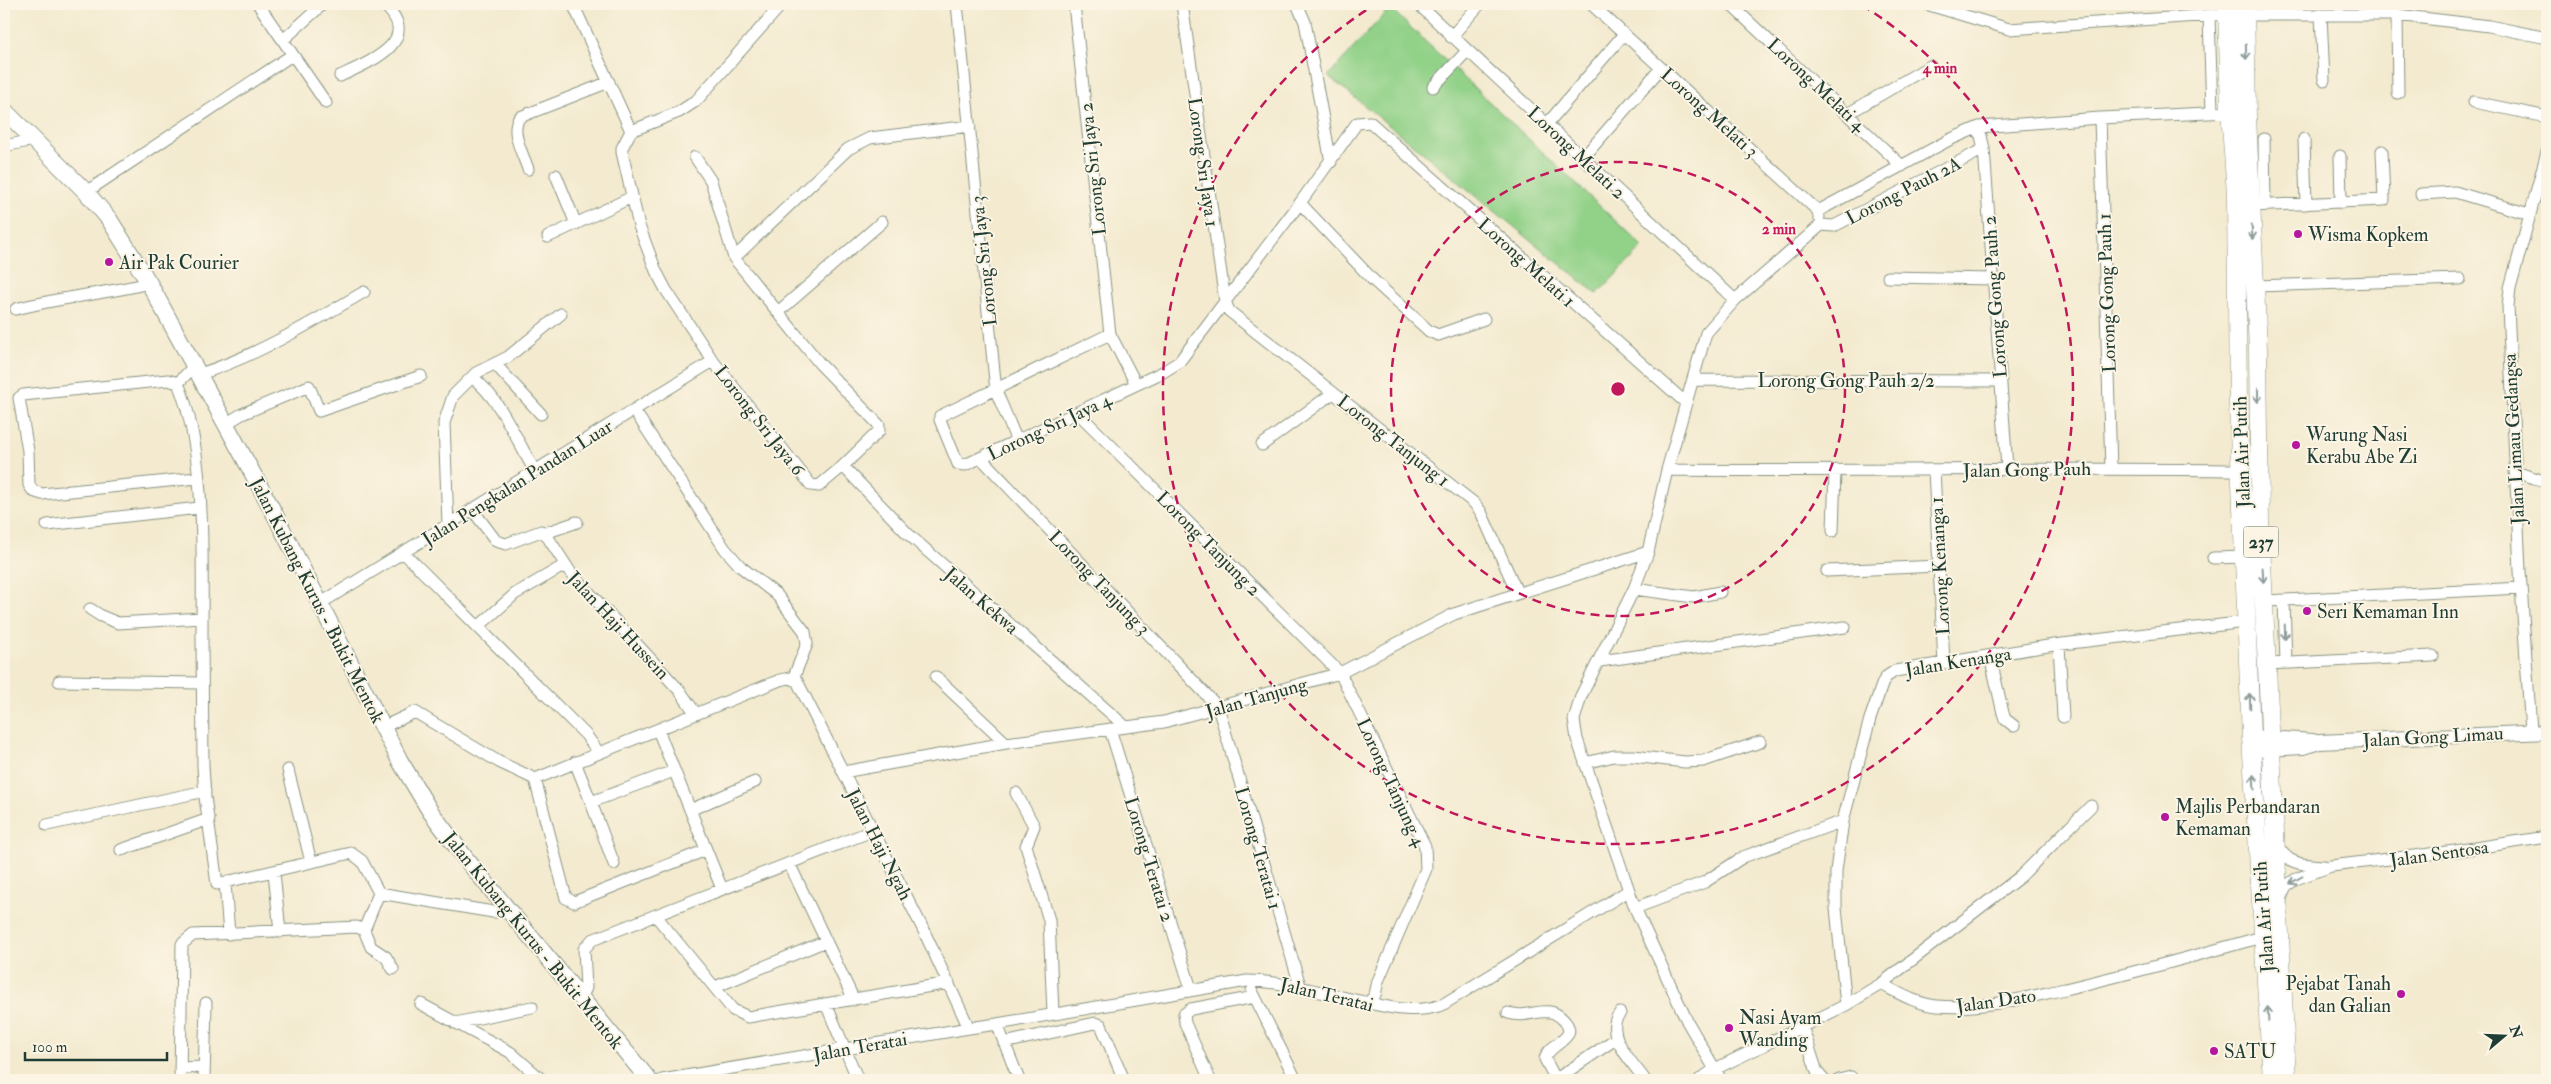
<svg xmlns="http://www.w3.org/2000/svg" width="2551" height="1084" viewBox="0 0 2551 1084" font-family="'IM FELL Double Pica',serif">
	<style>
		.green { fill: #91d188; stroke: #58875e }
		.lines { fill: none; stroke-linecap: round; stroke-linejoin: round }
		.minor-casing { stroke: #899482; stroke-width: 13 }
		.tertiary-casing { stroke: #899482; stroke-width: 16 }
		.secondary-casing { stroke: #899482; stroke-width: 18 }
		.primary-casing { stroke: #899482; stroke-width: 19 }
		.minor { stroke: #fff; stroke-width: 11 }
		.tertiary { stroke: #fff; stroke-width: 14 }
		.secondary { stroke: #fff; stroke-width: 16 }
		.primary { stroke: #fff; stroke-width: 18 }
		.oneway { stroke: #8f9e9a }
		.ring { fill: none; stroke: #c2185b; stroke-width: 2.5; stroke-dasharray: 9 6 }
		.poi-dot { fill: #b5179e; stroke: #fcf5e5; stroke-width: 2 }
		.labels { text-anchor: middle; stroke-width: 4; stroke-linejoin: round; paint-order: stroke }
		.shield { fill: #fcf5e5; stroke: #617469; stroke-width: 1 }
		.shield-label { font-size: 18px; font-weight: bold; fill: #1f3d34 }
		.street-label { font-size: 19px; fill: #1f3d34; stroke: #fcf5e5 }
		.poi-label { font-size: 19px; fill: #1f3d34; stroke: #fcf5e5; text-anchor: start }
		.centre { fill: #c2185b; stroke: #fcf5e5; stroke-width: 2.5 }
		.ring-label { font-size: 15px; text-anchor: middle; font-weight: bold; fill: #c2185b; stroke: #fcf5e5; stroke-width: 4; stroke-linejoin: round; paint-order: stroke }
	</style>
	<rect width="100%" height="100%" fill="#fcf5e5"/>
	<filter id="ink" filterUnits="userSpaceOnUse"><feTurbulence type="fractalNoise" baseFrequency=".02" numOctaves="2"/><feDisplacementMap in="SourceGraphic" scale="10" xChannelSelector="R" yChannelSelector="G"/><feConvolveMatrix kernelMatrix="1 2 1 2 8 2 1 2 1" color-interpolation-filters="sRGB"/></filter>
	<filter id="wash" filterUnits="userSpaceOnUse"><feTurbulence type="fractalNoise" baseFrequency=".0096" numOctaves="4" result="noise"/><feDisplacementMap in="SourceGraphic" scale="20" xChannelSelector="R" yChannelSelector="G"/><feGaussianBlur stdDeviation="1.12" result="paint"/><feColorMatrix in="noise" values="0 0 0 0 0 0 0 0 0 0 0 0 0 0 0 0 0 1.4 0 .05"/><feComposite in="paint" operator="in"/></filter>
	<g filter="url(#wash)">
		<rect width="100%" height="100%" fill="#f3eacf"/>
		<path class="green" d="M1390 8 1643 247 1597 294 1328 76Z"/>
	</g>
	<g filter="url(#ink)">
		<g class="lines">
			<defs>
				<path id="minor" d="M258 4 326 103
					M573 4 631 131
					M957 4 996 391 1017 441
					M1074 4 1110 334 1136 384
					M1182 4 1225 301 1229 311 1474 503 1481 512 1517 592
					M1297 4 1305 22 1331 162
					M1418 4 1735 300
					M1591 4 1818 211 1819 217
					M1730 4 1902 166
					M1926 4 2009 29 2227 14
					M2209 15 2212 112
					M2245 15H2397L2489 26 2547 38
					M2321 15 2324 80
					M2397 15 2398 93
					M1451 37 1480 4
					M283 40 323 4
					M340 76C370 62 425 40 383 4
					M1433 87 1467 51
					M2474 102 2547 117
					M1849 113 1930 66
					M2100 118 2111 468
					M1547 124 1624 34
					M1979 127 1984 149 2007 468
					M631 131 622 148V152L639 226 656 271 666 290 713 361 811 485 819 486 843 466 879 431V425L820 364 734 258 711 181 695 157
					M631 131 679 112 696 101 782 4
					M2264 139 2265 205
					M2304 139 2306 204
					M4 146 34 140
					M2340 156 2341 203
					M1583 158 1661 68
					M528 169C523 154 509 130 520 117L609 82
					M556 175 576 224
					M86 192 292 55
					M2421 194 2455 192 2529 214
					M2251 206 2384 200 2382 151
					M1818 211 1949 140 1979 127 2100 118 2230 112
					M1821 225 1834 226 1984 149
					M548 237 632 197
					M734 258 848 149 870 138 970 126
					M1888 277 1993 279
					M2255 286 2460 279
					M16 309C60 297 105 294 149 283
					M778 312 882 222
					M1484 319 1438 335 1429 331 1373 280 1300 203 1357 123 1370 122 1686 403
					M1110 334 940 416V420L958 464 965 465 1163 372 1179 362 1300 203
					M495 364 541 414
					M200 374C258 355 311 323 364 292
					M472 377C501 399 516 440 535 471
					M1693 380 2000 381
					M178 383 195 365
					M634 410 725 549 741 567 777 595 805 632 807 644 793 679
					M1078 413 1340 673 1425 846 1426 869 1378 981 1375 995 1368 1003
					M227 423 242 414 309 386 319 411 421 376
					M1262 445 1333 393
					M981 458 1218 707 1301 989
					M843 466 907 533 1126 727
					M1667 470C1859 472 2050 467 2242 470
					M1934 470 1944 663
					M2515 472 2547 482
					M197 478 42 494 33 491 29 485 28 451 19 398 23 395 168 380 178 383C207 452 202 561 202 636 202 679 203 722 203 766L205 797 217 884 351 853 362 861 379 893 493 912H509
					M472 509 496 541 506 544 541 531 545 533 577 522
					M448 524 444 423 453 396 476 373 508 357 561 314
					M47 525 199 508
					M1833 531 1835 471
					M545 533 571 573 680 691 696 714
					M403 552 586 735 599 753
					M2213 558 2244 557
					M1827 571 1939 566
					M1634 589 1694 597 1720 592
					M2265 601 2521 588
					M2284 601 2286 663
					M321 603 713 361
					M90 609 101 616 118 623 202 618
					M478 627 515 594 565 565
					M2059 645 2063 717
					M1990 656 2003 713 2005 719 2014 726
					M1600 661 1845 627
					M2268 664 2433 656
					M936 677 1006 743
					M59 681 202 683
					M383 727 415 712 499 762 535 779
					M1110 729 1191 989
					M658 730 722 889
					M2531 731 2520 571 2508 306 2510 288 2547 152
					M575 762 591 802 674 771
					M1585 763 1614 756H1633L1685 762 1703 761 1760 742
					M288 770 311 862
					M843 772 1006 743 1164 722 1340 673 1454 614 1648 552
					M1016 793 1034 826 1026 846 1049 920 1053 1013
					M591 802 614 864
					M690 810 755 782
					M47 825 205 791
					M2277 844C2287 865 2303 865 2324 866
					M121 850 209 819
					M706 850 574 902 566 898 535 779 780 680 789 678 797 681 922 927 969 1028 997 1024 1019 1080
					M789 863 854 1000
					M274 872 280 932
					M225 883 229 934
					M2281 899 2286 886 2296 879 2331 866 2455 851 2547 837
					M1635 908 1705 882 1743 857 1843 821
					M656 916 733 1010 748 1017 949 983
					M364 930 379 893
					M1881 984 2021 876 2091 806
					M715 987 826 941
					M1252 991 1296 1080
					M581 998 586 988 584 949 592 940 872 831
					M421 1004 510 1052 542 1080
					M826 1004 858 1080
					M1846 1005 1836 908V871L1843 821 1870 719 1883 682 1886 677 1895 671 2054 645 2246 622
					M1508 1013C1527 1018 1535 1010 1550 1012 1558 1013 1572 1025 1568 1034 1562 1044 1548 1047 1545 1059L1556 1080
					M1620 1013C1602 1033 1634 1064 1645 1080
					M455 1023 532 1007
					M997 1024 1247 981C1286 981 1325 994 1364 1002 1392 1008 1414 1014 1442 1005L1628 891
					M1802 1026 1817 1072 1824 1080
					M1004 1043 1095 1023 1101 1025 1124 1080
					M180 1068 204 1067
					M180 1080 182 944 193 935 357 927 364 930 371 947 386 957 393 969
					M204 1080 206 1003
					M662 1080 969 1028
					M1210 1080 1185 1023 1184 1014 1191 1009 1255 997
					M1555 1080 1617 1038
					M1699 1080 1715 1069 1846 1005 1881 984C1899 993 1916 1004 1937 1006 1981 1010 2023 998 2065 989 2132 973 2199 955 2265 936
					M1721 1080 1687 1021 1635 908 1577 739 1574 720 1581 696 1634 589 1648 552 1667 470 1706 333 1735 300 1821 225
					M1839 1080 1851 1077"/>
				<path id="tertiary" d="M2251 737 2313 741
					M2252 750 2303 747 2319 742 2547 732"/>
				<path id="secondary" d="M4 110 86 192 109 219 149 283 272 509 400 761 430 811 466 859 649 1080"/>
				<path id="primary" d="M2227 4 2230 112 2236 193 2238 405 2251 737 2272 1080
					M2245 4 2247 117 2258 350 2260 523 2287 1080"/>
			</defs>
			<use href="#minor" class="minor-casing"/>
			<use href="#tertiary" class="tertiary-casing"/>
			<use href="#secondary" class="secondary-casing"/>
			<use href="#primary" class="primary-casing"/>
			<use href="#minor" class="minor"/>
			<use href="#tertiary" class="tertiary"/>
			<use href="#secondary" class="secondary"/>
			<use href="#primary" class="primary"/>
		</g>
		<defs><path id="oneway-shaft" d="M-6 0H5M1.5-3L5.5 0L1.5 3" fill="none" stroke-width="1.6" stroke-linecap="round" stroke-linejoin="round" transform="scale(1.25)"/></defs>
		<g class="oneway">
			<use href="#oneway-shaft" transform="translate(2246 52) rotate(89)"/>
			<use href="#oneway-shaft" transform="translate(2252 232) rotate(87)"/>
			<use href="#oneway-shaft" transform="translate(2258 395) rotate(90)"/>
			<use href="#oneway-shaft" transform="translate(2263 575) rotate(87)"/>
			<use href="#oneway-shaft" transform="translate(2285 632) rotate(88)"/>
			<use href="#oneway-shaft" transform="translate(2250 701) rotate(-92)"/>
			<use href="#oneway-shaft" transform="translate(2254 782) rotate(-94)"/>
			<use href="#oneway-shaft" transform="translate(2296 880) rotate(150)"/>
			<use href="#oneway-shaft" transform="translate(2268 1014) rotate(-93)"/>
		</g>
	</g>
	<g class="ring">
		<circle cx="1618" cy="389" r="227"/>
		<path d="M1862 5A455 455 0 1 1 1374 5"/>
	</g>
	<g class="poi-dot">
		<circle cx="2298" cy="234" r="5"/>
		<circle cx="109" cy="262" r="5"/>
		<circle cx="2296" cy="445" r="5"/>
		<circle cx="2307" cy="611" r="5"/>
		<circle cx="2165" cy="817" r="5"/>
		<circle cx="2401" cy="994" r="5"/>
		<circle cx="1729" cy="1028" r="5"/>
		<circle cx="2214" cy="1051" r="5"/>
	</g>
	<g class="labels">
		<rect class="shield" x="2243.5" y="526.5" width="35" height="31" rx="4"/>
		<g class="shield-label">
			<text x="2261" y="548">237</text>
		</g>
		<g class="street-label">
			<text transform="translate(1817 84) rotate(43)" y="7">Lorong Melati 4</text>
			<text transform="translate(1710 112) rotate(42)" y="7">Lorong Melati 3</text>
			<text transform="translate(1577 152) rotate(43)" y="7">Lorong Melati 2</text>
			<text transform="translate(1204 162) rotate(82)" y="7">Lorong Sri Jaya 1</text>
			<text transform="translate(1092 169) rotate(-96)" y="7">Lorong Sri Jaya 2</text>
			<text transform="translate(1903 190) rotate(-27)" y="7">Lorong Pauh 2A</text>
			<text transform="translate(983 261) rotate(-96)" y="7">Lorong Sri Jaya 3</text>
			<text transform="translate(1527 262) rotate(42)" y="7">Lorong Melati 1</text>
			<text transform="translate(2106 293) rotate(-92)" y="7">Lorong Gong Pauh 1</text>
			<text transform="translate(1994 297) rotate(-94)" y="7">Lorong Gong Pauh 2</text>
			<text x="1846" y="387">Lorong Gong Pauh 2/2</text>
			<text transform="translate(760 420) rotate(52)" y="7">Lorong Sri Jaya 6</text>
			<text transform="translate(1049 426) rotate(-25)" y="7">Lorong Sri Jaya 4</text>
			<text transform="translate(2513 439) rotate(-93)" y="7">Jalan Limau Gedangsa</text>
			<text transform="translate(1394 440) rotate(38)" y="7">Lorong Tanjung 1</text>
			<text transform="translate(2241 452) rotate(-92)" y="7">Jalan Air Putih</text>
			<text transform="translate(2027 469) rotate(-1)" y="7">Jalan Gong Pauh</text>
			<text transform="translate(517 482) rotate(-32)" y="7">Jalan Pengkalan Pandan Luar</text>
			<text transform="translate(1209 543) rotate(45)" y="7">Lorong Tanjung 2</text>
			<text transform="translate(1939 566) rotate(-93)" y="7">Lorong Kenanga 1</text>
			<text transform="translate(1100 582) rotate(46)" y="7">Lorong Tanjung 3</text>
			<text transform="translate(318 600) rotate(63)" y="7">Jalan Kubang Kurus - Bukit Mentok</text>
			<text transform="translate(982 600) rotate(41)" y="7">Jalan Kekwa</text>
			<text transform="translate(619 625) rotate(47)" y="7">Jalan Haji Hussein</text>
			<text transform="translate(1958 661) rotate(-9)" y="7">Jalan Kenanga</text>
			<text transform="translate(1256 697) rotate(-16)" y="7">Jalan Tanjung</text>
			<text transform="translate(2433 736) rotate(-3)" y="7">Jalan Gong Limau</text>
			<text transform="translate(1392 782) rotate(65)" y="7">Lorong Tanjung 4</text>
			<text transform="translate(880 844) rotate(63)" y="7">Jalan Haji Ngah</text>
			<text transform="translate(1259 848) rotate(74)" y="7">Lorong Teratai 1</text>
			<text transform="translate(2439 853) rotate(-8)" y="7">Jalan Sentosa</text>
			<text transform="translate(1150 859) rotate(73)" y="7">Lorong Teratai 2</text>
			<text transform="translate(2263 917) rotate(-94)" y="7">Jalan Air Putih</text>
			<text transform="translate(534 940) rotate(51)" y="7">Jalan Kubang Kurus - Bukit Mentok</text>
			<text transform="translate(1327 994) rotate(13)" y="7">Jalan Teratai</text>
			<text transform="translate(1996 1000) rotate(-8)" y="7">Jalan Dato</text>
			<text transform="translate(860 1046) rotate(-10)" y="7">Jalan Teratai</text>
		</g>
		<g class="poi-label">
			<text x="2308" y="241">Wisma Kopkem</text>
			<text x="119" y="269">Air Pak Courier</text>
			<text x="2306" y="441">Warung Nasi<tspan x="2306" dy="22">Kerabu Abe Zi</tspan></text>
			<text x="2317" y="618">Seri Kemaman Inn</text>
			<text x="2175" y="813">Majlis Perbandaran<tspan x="2175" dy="22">Kemaman</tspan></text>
			<text x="2391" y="990" text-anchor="end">Pejabat Tanah<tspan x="2391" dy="22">dan Galian</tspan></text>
			<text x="1739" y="1024">Nasi Ayam<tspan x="1739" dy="22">Wanding</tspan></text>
			<text x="2224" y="1058">SATU</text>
		</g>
	</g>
	<circle cx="1618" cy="389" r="8" class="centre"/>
	<g class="ring-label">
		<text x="1940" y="73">4 min</text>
		<text x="1779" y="234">2 min</text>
	</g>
	<rect width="2551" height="1084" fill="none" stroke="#fcf5e5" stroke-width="20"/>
	<g transform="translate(2504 1036) rotate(71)" stroke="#fcf5e5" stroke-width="4" paint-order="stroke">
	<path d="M0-4L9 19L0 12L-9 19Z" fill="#1f3d34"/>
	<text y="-8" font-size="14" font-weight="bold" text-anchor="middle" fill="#1f3d34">N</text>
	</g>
	<path d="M25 1052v8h142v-8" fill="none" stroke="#1f3d34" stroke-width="2.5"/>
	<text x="32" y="1052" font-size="15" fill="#1f3d34" stroke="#fcf5e5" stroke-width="4" paint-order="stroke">100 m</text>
</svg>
